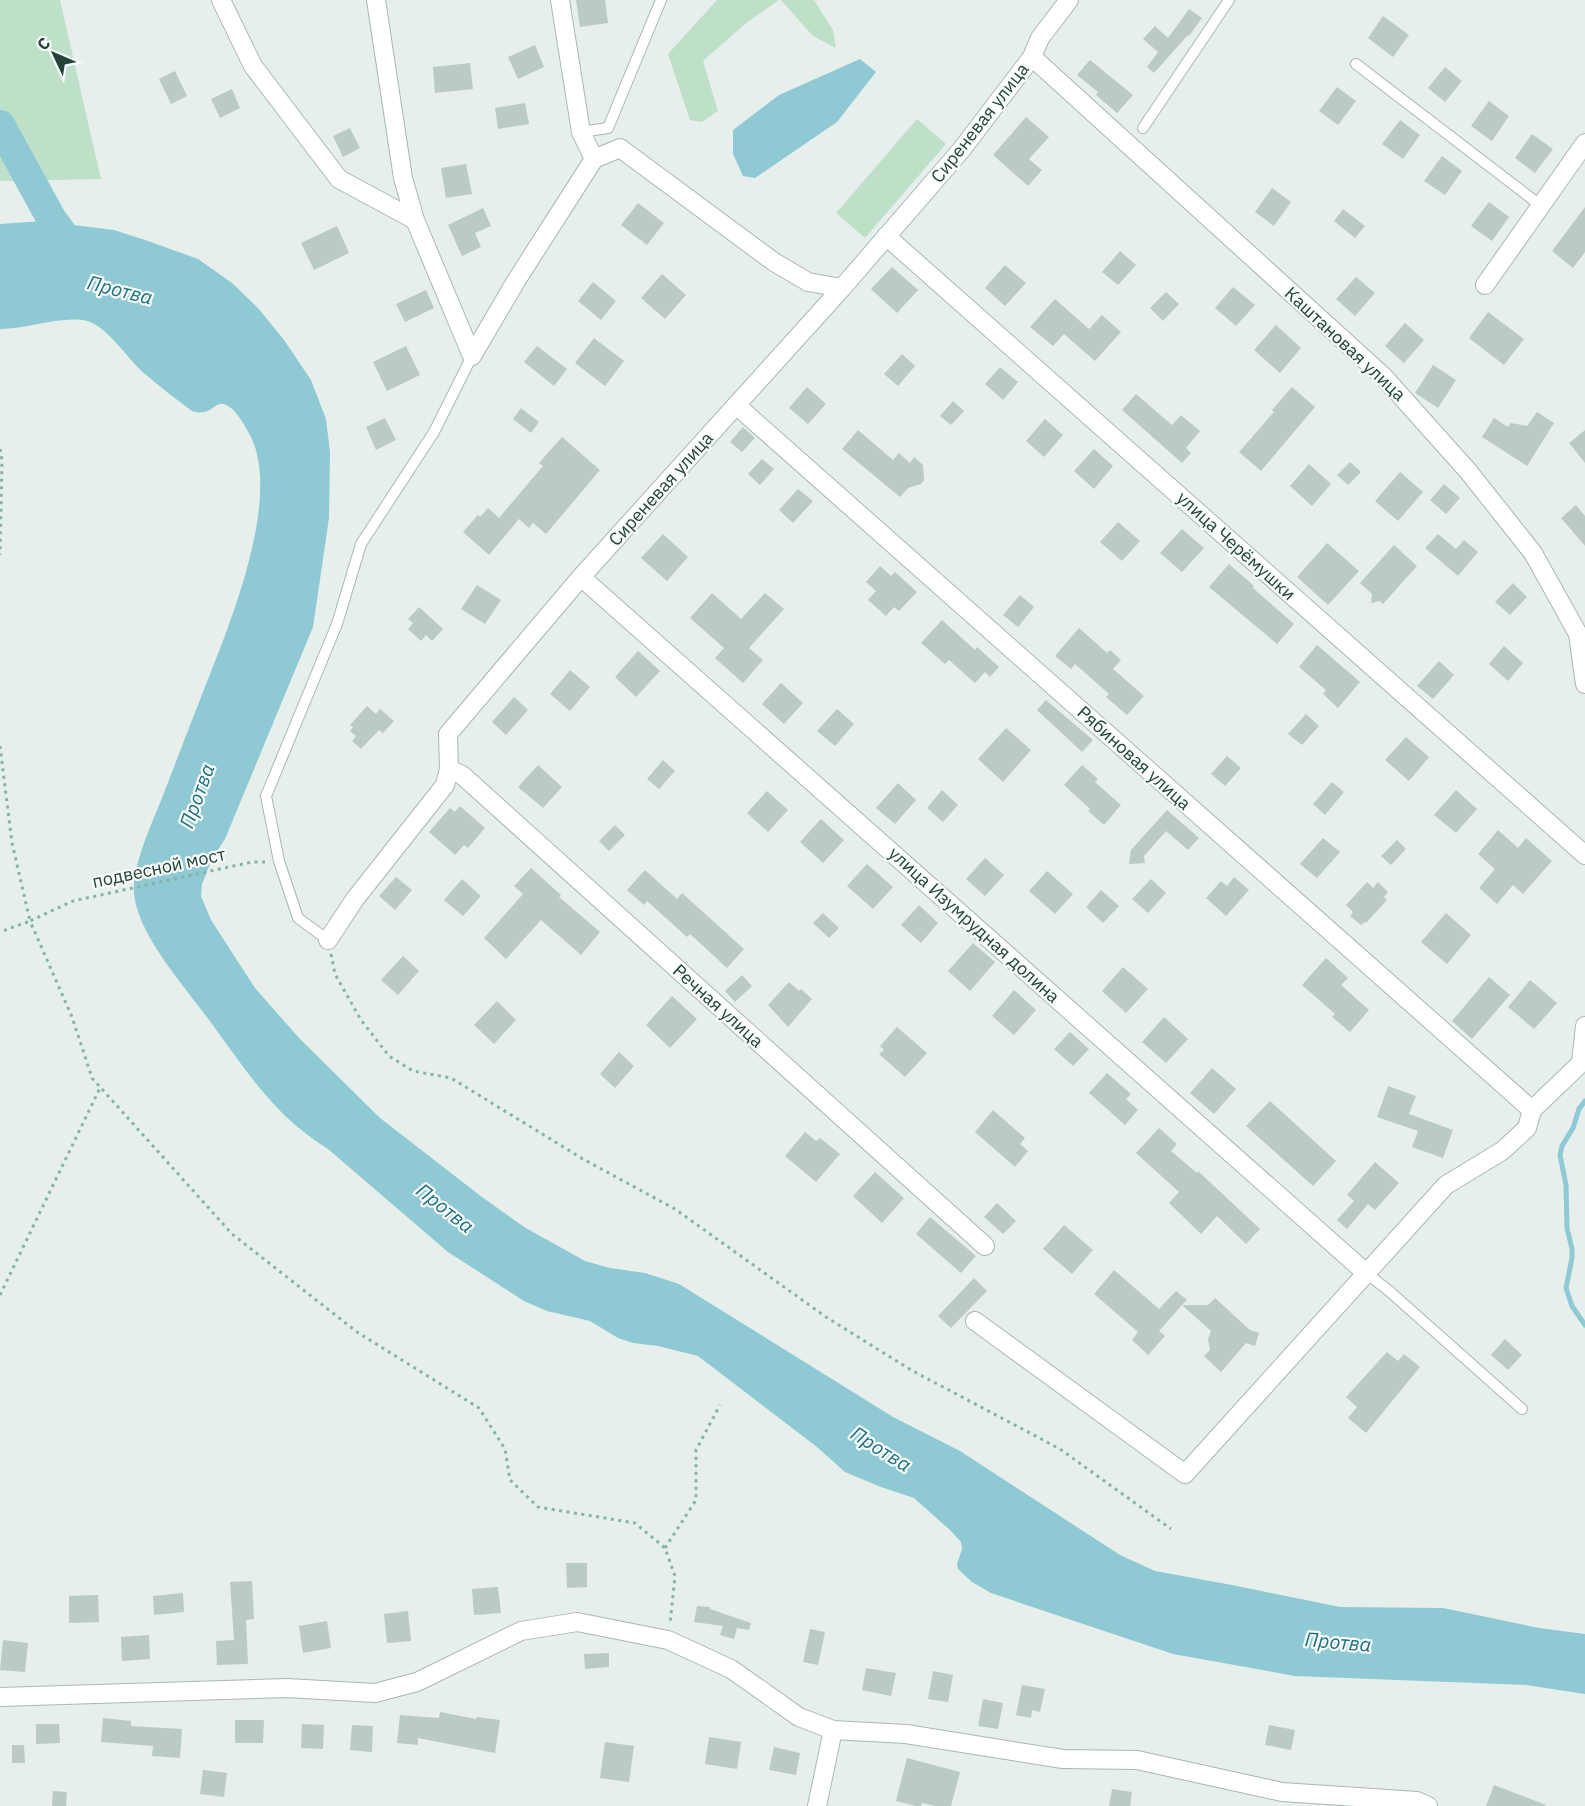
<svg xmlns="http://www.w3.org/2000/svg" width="1585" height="1806" viewBox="0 0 1585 1806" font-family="'IBM Plex Sans',sans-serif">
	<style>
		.green { fill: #bfe0c8 }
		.water { fill: #8ec9d4 }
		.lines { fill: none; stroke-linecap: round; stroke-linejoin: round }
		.stream { stroke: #8ec9d4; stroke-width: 5 }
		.river { stroke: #8ec9d4; stroke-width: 30 }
		.building { fill: #bbcac4 }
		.lane-casing { stroke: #a8b8b2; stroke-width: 12 }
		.street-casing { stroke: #a8b8b2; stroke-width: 20 }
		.secondary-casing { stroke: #a4bbb3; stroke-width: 20 }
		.path { stroke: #86b3a5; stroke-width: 3; stroke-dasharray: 3 4.5; stroke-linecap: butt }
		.lane { stroke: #fff; stroke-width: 10 }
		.street { stroke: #fff; stroke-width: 18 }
		.secondary { stroke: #fff; stroke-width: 18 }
		.labels { text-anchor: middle; stroke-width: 4.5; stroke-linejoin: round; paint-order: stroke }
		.street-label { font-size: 18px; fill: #24423a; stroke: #f7fbf9 }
		.water-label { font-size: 20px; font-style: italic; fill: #1c6f80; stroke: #f7fbf9 }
	</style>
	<rect width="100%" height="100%" fill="#e6efeb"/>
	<path class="green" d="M0 0H60L101 179 0 181Z
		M717 0H779L745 24 703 61 718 111 702 122 690 120 668 54Z
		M781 0H814L833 30 836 48 813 36Z
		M917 119 946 144 865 238 836 213Z"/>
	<path class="water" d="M860 59 876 72 837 122 755 178 743 176 733 154V130L779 95Z
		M42 221 114 230 148 241 198 259 232 283 258 308 284 340 311 380 326 419 330 452 329 518 313 627 225 839 212 859 202 884 201 896 211 920 255 988 299 1038 380 1118 482 1197 524 1227 585 1261 610 1268 645 1273 679 1284 893 1417 960 1451 1120 1555 1155 1571 1232 1585 1340 1607 1443 1608 1539 1628 1585 1634V1694L1526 1685 1295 1676 1173 1654 991 1593 972 1582 958 1569 957 1564 962 1549 961 1542 950 1530 914 1498 881 1487 845 1472 817 1447 698 1356 658 1346 633 1343 618 1338 590 1321 547 1311 524 1301 448 1252 328 1149C304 1134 282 1115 264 1093 245 1071 229 1047 212 1024 187 989 137 935 134 893 132 866 152 823 162 798 176 762 189 727 203 692 228 629 283 498 250 435 244 425 238 412 228 406 215 397 213 418 192 411 176 399 160 387 145 374 127 359 106 323 83 320 55 317 27 329 0 329V224Z"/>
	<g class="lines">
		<path class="stream" d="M1585 1101 1579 1109 1573 1128 1562 1146 1560 1155 1566 1185 1567 1228 1572 1249V1258L1566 1288 1572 1306 1585 1325"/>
		<path class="river" d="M0 125 51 218 78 255"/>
	</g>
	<path class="building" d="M576 0H605L608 23 580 27Z
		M1189 9 1202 18 1189 36 1188 35 1154 73 1147 67 1158 52 1143 39 1155 26 1168 38Z
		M1383 16 1409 35 1393 57 1368 38Z
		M535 45 544 67 518 79 508 57Z
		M1090 60 1133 95 1117 113 1096 95 1098 92 1077 75Z
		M470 63 473 89 435 93 433 67Z
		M1445 67 1462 81 1445 102 1428 88Z
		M175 71 187 96 171 104 159 79Z
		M1337 87 1356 101 1338 125 1319 111Z
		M232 89 240 108 220 118 211 99Z
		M1489 101 1509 116 1492 141 1471 126Z
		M525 103 529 124 498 129 495 108Z
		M1026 117 1049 137 1029 159 1042 170 1028 186 993 155Z
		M1400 120 1420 135 1403 159 1382 144Z
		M350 128 360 148 343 157 333 136Z
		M1532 134 1553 149 1535 173 1515 158Z
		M1442 156 1462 171 1445 195 1424 181Z
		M466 164 472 194 446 198 441 168Z
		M1272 188 1291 202 1274 226 1255 212Z
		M1489 202 1509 217 1492 241 1471 226Z
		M638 203 664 223 647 245 621 225Z
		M1585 207V252L1573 268 1552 251Z
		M483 208 491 226 475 233 481 247 462 256 448 225Z
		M1343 209 1365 226 1355 238 1334 221Z
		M337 226 349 253 314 270 301 243Z
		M1120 251 1136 265 1118 285 1102 272Z
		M1005 265 1026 283 1005 306 985 288Z
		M892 267 918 290 897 313 871 289Z
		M662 274 686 295 665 319 641 298Z
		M1356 277 1375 293 1355 316 1336 299Z
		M593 282 616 301 601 320 578 301Z
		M1233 287 1255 305 1236 326 1215 308Z
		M426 290 434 308 405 322 396 304Z
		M1166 292 1179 304 1163 321 1150 308Z
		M1055 299 1089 329 1102 315 1121 332 1095 361 1064 334 1053 346 1030 327Z
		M1488 312 1524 339 1504 365 1469 338Z
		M1405 323 1424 340 1404 363 1385 346Z
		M1276 325 1301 348 1280 373 1254 350Z
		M594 338 624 361 605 386 575 363Z
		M406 346 420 375 387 391 373 362Z
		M537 346 567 369 554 386 524 362Z
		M902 354 915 366 898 386 884 374Z
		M1433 365 1456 380 1438 408 1415 393Z
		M1000 367 1018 382 1003 400 985 384Z
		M807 387 826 404 808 424 789 408Z
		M1292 387 1315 407 1261 471 1239 452 1274 412 1272 410Z
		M1136 394 1172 425 1181 415 1200 431 1186 448 1191 453 1182 463 1122 410Z
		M953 401 964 411 951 425 940 416Z
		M521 408 539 422 531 433 513 419Z
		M1537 412 1554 423 1527 466 1482 437 1494 418 1508 427 1511 423 1527 426Z
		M385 418 396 440 376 450 366 427Z
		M1045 419 1063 435 1044 457 1026 441Z
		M743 427 755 438 742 452 730 442Z
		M858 430 893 460 899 453 910 463 914 457 923 465 924 480 921 484 908 488 900 497 842 449Z
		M1585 430V463L1569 443Z
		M562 437 600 470 546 534 533 523 529 528 519 519 489 555 463 532 478 515 480 517 488 508 499 518 543 466 539 463Z
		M1094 449 1113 466 1094 489 1074 471Z
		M762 459 774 469 760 485 748 474Z
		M1350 462 1361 472 1348 485 1337 475Z
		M1309 464 1331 484 1312 506 1290 486Z
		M1400 472 1423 492 1398 521 1375 501Z
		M1444 484 1460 498 1446 514 1430 500Z
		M798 489 813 501 793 523 779 510Z
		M1576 505 1585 516V546L1561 518Z
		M1118 522 1140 541 1122 561 1100 542Z
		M1182 529 1204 548 1182 572 1160 553Z
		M663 534 688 557 667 581 641 558Z
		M1438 534 1456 549 1464 540 1478 552 1458 576 1425 548Z
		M1327 543 1359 571 1328 605 1297 577Z
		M1394 545 1417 566 1383 604 1380 601 1371 603 1372 594 1360 583Z
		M1229 564 1254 586 1253 588 1294 624 1277 644 1209 587Z
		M880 566 891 576 895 572 917 592 899 611 894 607 886 616 868 600 876 591 866 582Z
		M1513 583 1527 597 1510 615 1495 602Z
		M477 585 501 600 485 624 461 609Z
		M712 593 741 619 765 593 784 609 749 648 763 660 743 683 715 658 724 648 690 618Z
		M1020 595 1034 607 1018 627 1003 615Z
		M419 607 443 629 432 641 426 635 421 641 408 629 413 623 408 619Z
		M942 620 975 650 977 647 999 667 990 677 985 672 975 683 949 660 945 664 921 643Z
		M1079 628 1107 653 1110 650 1121 660 1113 669 1144 696 1127 715 1106 697 1109 694 1075 664 1071 669 1055 656Z
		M1317 645 1360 682 1338 708 1323 694 1326 690 1299 667Z
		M1504 646 1523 663 1508 681 1489 664Z
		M638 651 660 671 636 697 615 677Z
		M1439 661 1454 675 1433 699 1417 686Z
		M570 670 590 687 570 711 550 694Z
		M781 683 803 703 784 724 762 704Z
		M514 697 528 710 506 735 492 722Z
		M1046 700 1093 740 1082 752 1037 710Z
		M367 706 376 714 380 709 394 721 383 733 379 730 361 749 352 741 356 736 350 731 353 727 350 725Z
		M837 709 854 724 835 746 817 731Z
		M1306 714 1319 726 1302 745 1288 734Z
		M1006 728 1031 750 1003 782 978 759Z
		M1406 737 1429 757 1409 781 1385 760Z
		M1227 756 1241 768 1225 786 1211 774Z
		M663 760 675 771 659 789 647 779Z
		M538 765 562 787 543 808 518 787Z
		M1082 765 1098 779 1095 782 1121 805 1104 825 1088 811 1090 809 1064 785Z
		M1332 782 1344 792 1325 815 1313 804Z
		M898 783 916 800 895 824 876 808Z
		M942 790 958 805 943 822 927 808Z
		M1456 790 1477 809 1456 833 1434 815Z
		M767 791 788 810 768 832 747 813Z
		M460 806 485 828 468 848 464 845 455 855 429 832 450 808 455 812Z
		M1167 810 1199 838 1188 850 1166 831 1144 856 1145 863 1129 864 1131 850Z
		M821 819 844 840 823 863 800 842Z
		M615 825 625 835 609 851 599 841Z
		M1498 830 1518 848 1526 838 1552 861 1523 894 1513 885 1497 904 1479 888 1495 869 1478 854Z
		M1323 838 1340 852 1317 878 1300 864Z
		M1397 840 1406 849 1391 865 1381 856Z
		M985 858 1004 875 985 896 966 879Z
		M867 864 893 887 873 909 847 886Z
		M531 868 561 895 559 897 600 932 581 955 541 920 506 959 484 938 523 894 514 886Z
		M645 870 677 899 682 893 744 949 727 968 690 934 687 937 647 901 644 905 627 890Z
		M1047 871 1073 894 1055 914 1029 891Z
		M396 877 412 890 395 910 379 896Z
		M1234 877 1249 890 1226 916 1206 898 1221 881 1227 886Z
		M462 879 481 896 463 916 444 900Z
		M1151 879 1166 893 1148 913 1132 899Z
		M1367 882 1373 888 1378 882 1388 892 1384 897 1387 900 1366 923 1365 922 1361 925 1350 916 1353 912 1346 905Z
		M1101 890 1119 906 1103 923 1086 907Z
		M919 905 938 923 921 943 901 925Z
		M823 913 839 928 829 938 813 923Z
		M1446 913 1471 935 1447 964 1421 942Z
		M973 943 995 962 970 991 948 971Z
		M403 956 419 971 398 995 381 980Z
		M1326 958 1348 978 1341 985 1369 1010 1350 1032 1332 1017 1335 1014 1302 985Z
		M1123 967 1148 989 1126 1013 1102 991Z
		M742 975 752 986 735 1002 725 991Z
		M1489 977 1510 995 1472 1039 1452 1021Z
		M1530 980 1557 1003 1534 1029 1508 1007Z
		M789 982 799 991 801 989 812 999 788 1027 768 1005Z
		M1014 990 1036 1010 1014 1035 992 1016Z
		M672 996 697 1019 670 1048 646 1025Z
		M497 1001 516 1020 494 1044 474 1025Z
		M1164 1017 1188 1039 1166 1063 1142 1042Z
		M897 1027 927 1053 905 1077 879 1054 884 1050 880 1046Z
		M1070 1032 1089 1049 1073 1066 1054 1049Z
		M619 1052 634 1066 615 1088 600 1074Z
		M1212 1068 1236 1089 1214 1114 1190 1093Z
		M1107 1073 1131 1094 1126 1099 1138 1110 1125 1125 1089 1093Z
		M1388 1086 1416 1096 1409 1114 1453 1130 1443 1158 1412 1147 1418 1131 1377 1117Z
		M1270 1101 1336 1161 1313 1186 1246 1126Z
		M993 1110 1025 1138 1020 1144 1028 1151 1015 1167 975 1132Z
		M1159 1128 1177 1144 1171 1151 1197 1173 1198 1171 1260 1229 1246 1244 1217 1216 1201 1234 1169 1203 1179 1192 1136 1153Z
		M805 1132 816 1141 820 1138 840 1154 816 1182 785 1156Z
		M1375 1162 1399 1183 1375 1210 1368 1204 1347 1229 1337 1220 1354 1201 1347 1195Z
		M875 1172 904 1198 882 1223 853 1196Z
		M997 1203 1016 1221 1003 1234 984 1217Z
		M930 1217 976 1256 961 1273 916 1234Z
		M1064 1225 1093 1250 1072 1274 1043 1249Z
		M1114 1270 1159 1309 1176 1291 1187 1300 1182 1305H1208L1215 1298 1250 1330 1259 1333 1255 1346 1246 1343 1221 1372 1204 1356 1210 1350 1208 1339 1211 1331 1182 1305 1159 1331 1165 1336 1148 1355 1132 1340 1138 1332 1094 1294Z
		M974 1278 987 1291 951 1328 938 1316Z
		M1505 1339 1522 1355 1508 1370 1491 1355Z
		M1387 1352 1398 1361 1404 1354 1420 1367 1366 1433 1348 1418 1357 1407 1346 1397Z
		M566 1563H587V1587L567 1588Z
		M252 1581 254 1619 246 1620 248 1664 217 1665 216 1641 234 1640 230 1582Z
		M498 1587 501 1613 474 1615 472 1589Z
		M183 1593 184 1612 154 1615 153 1596Z
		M98 1595 99 1622 69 1623V1596Z
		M697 1606 710 1607V1609L751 1623 749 1630 737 1628 734 1639 720 1635 723 1626 694 1622Z
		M408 1611 411 1641 387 1643 384 1614Z
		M327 1621 331 1648 303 1653 299 1626Z
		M810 1629 825 1632 818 1665 803 1662Z
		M149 1635 150 1659 122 1661 121 1637Z
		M3 1640 28 1643 25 1672 0 1670Z
		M609 1653V1667L585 1669 584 1654Z
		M866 1668 896 1673 891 1696 862 1690Z
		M933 1671 953 1675 948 1702 928 1699Z
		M1022 1685 1045 1689 1040 1712 1032 1710 1031 1718 1016 1715Z
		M983 1699 1003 1703 998 1729 978 1726Z
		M440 1712 476 1719 477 1717 500 1720 495 1753 418 1738V1745L397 1743 400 1715 439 1718Z
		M103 1718 131 1721V1726L182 1729 180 1758 152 1756 153 1746 101 1742Z
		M235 1720H264L263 1743H235Z
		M36 1724H59L60 1743 36 1744Z
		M302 1724 324 1725 323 1749 301 1748Z
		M352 1725 373 1726 372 1752 350 1750Z
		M1269 1725 1295 1730 1291 1750 1265 1745Z
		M709 1737 741 1742 737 1769 705 1764Z
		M605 1742 634 1746 629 1782 600 1778Z
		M12 1745H24L25 1763H12Z
		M774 1747 800 1753 796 1775 769 1770Z
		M907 1758 960 1772 951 1806H935L922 1803 921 1806H916L896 1801Z
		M203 1770 227 1773 224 1797 200 1794Z
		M1494 1785 1546 1805 1545 1806H1486Z
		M1112 1789 1132 1792 1130 1806H1109Z
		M53 1791 67 1792 66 1806H52Z"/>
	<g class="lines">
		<defs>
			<path id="lane" d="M1356 64 1540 205
				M1143 128 1229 0
				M581 132 608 128 661 0
				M328 940 298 918 279 861 266 796 337 624 361 544 434 432 472 356
				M1366 1273 1388 1290 1522 1409"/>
			<path id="street" d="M221 0 253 66 339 179 415 220
				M376 0 403 178 415 220 472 356
				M560 0 581 132 594 159
				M1032 57 1384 377 1468 471 1533 553 1578 634 1585 684
				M886 236 1585 855
				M1485 285 1585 143
				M472 356 516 281 594 159 620 148 774 262 808 282 842 288
				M736 405 1532 1110
				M581 577 1366 1273
				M449 769 462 775 985 1246
				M328 940 355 899 445 785 449 769 448 734 581 577 842 288 962 149 1032 57 1040 38 1069 0
				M1581 1063 1585 1026
				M975 1321 1185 1474 1446 1185 1502 1151 1527 1128 1532 1110 1581 1063
				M0 1697 287 1688 375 1693 417 1682 521 1631 577 1622 668 1640 731 1669 799 1717 833 1730 906 1734 1063 1759 1137 1760 1282 1792 1417 1801 1428 1806"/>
			<path id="secondary" d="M817 1806 833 1730"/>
		</defs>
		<use href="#lane" class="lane-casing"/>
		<use href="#street" class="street-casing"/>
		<use href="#secondary" class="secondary-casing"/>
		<path class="path" d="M0 449 2 460 0 555
			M0 746 12 843 30 921 0 932
			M265 862H252L73 901 30 921 72 1017 92 1078 232 1234 357 1332 479 1408 505 1449 510 1480 538 1507 635 1523 665 1548 675 1576 670 1624
			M331 954 335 974 361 1020 389 1056 413 1071 451 1078 583 1159 675 1209 826 1317 911 1370 1060 1449 1171 1529
			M0 1295 100 1088
			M665 1548 696 1500V1450L720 1405"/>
		<use href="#lane" class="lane"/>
		<use href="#street" class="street"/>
		<use href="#secondary" class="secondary"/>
	</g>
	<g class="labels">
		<g class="street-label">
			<text transform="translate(980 123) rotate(-52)" y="6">Сиреневая улица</text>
			<text transform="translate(1345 344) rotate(43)" y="6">Каштановая улица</text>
			<text transform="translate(661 489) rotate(-48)" y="6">Сиреневая улица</text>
			<text transform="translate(1236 546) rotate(42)" y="6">улица Черёмушки</text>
			<text transform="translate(1134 758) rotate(42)" y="6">Рябиновая улица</text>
			<text transform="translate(159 868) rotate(-12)" y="6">подвесной мост</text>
			<text transform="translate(974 925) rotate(42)" y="6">улица Изумрудная долина</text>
			<text transform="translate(718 1006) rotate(42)" y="6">Речная улица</text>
		</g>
		<g class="water-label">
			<text transform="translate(120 290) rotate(14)" y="7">Протва</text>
			<text transform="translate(197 796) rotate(-70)" y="7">Протва</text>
			<text transform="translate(445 1208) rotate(38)" y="7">Протва</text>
			<text transform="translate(881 1449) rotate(32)" y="7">Протва</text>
			<text transform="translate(1338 1642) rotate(5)" y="7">Протва</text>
		</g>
	</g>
	<g transform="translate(54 54) rotate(314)" stroke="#f7fbf9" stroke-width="4.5" paint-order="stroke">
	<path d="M0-4.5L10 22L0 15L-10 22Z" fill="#24423a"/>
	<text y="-9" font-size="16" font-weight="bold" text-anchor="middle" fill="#24423a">С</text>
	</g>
</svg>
